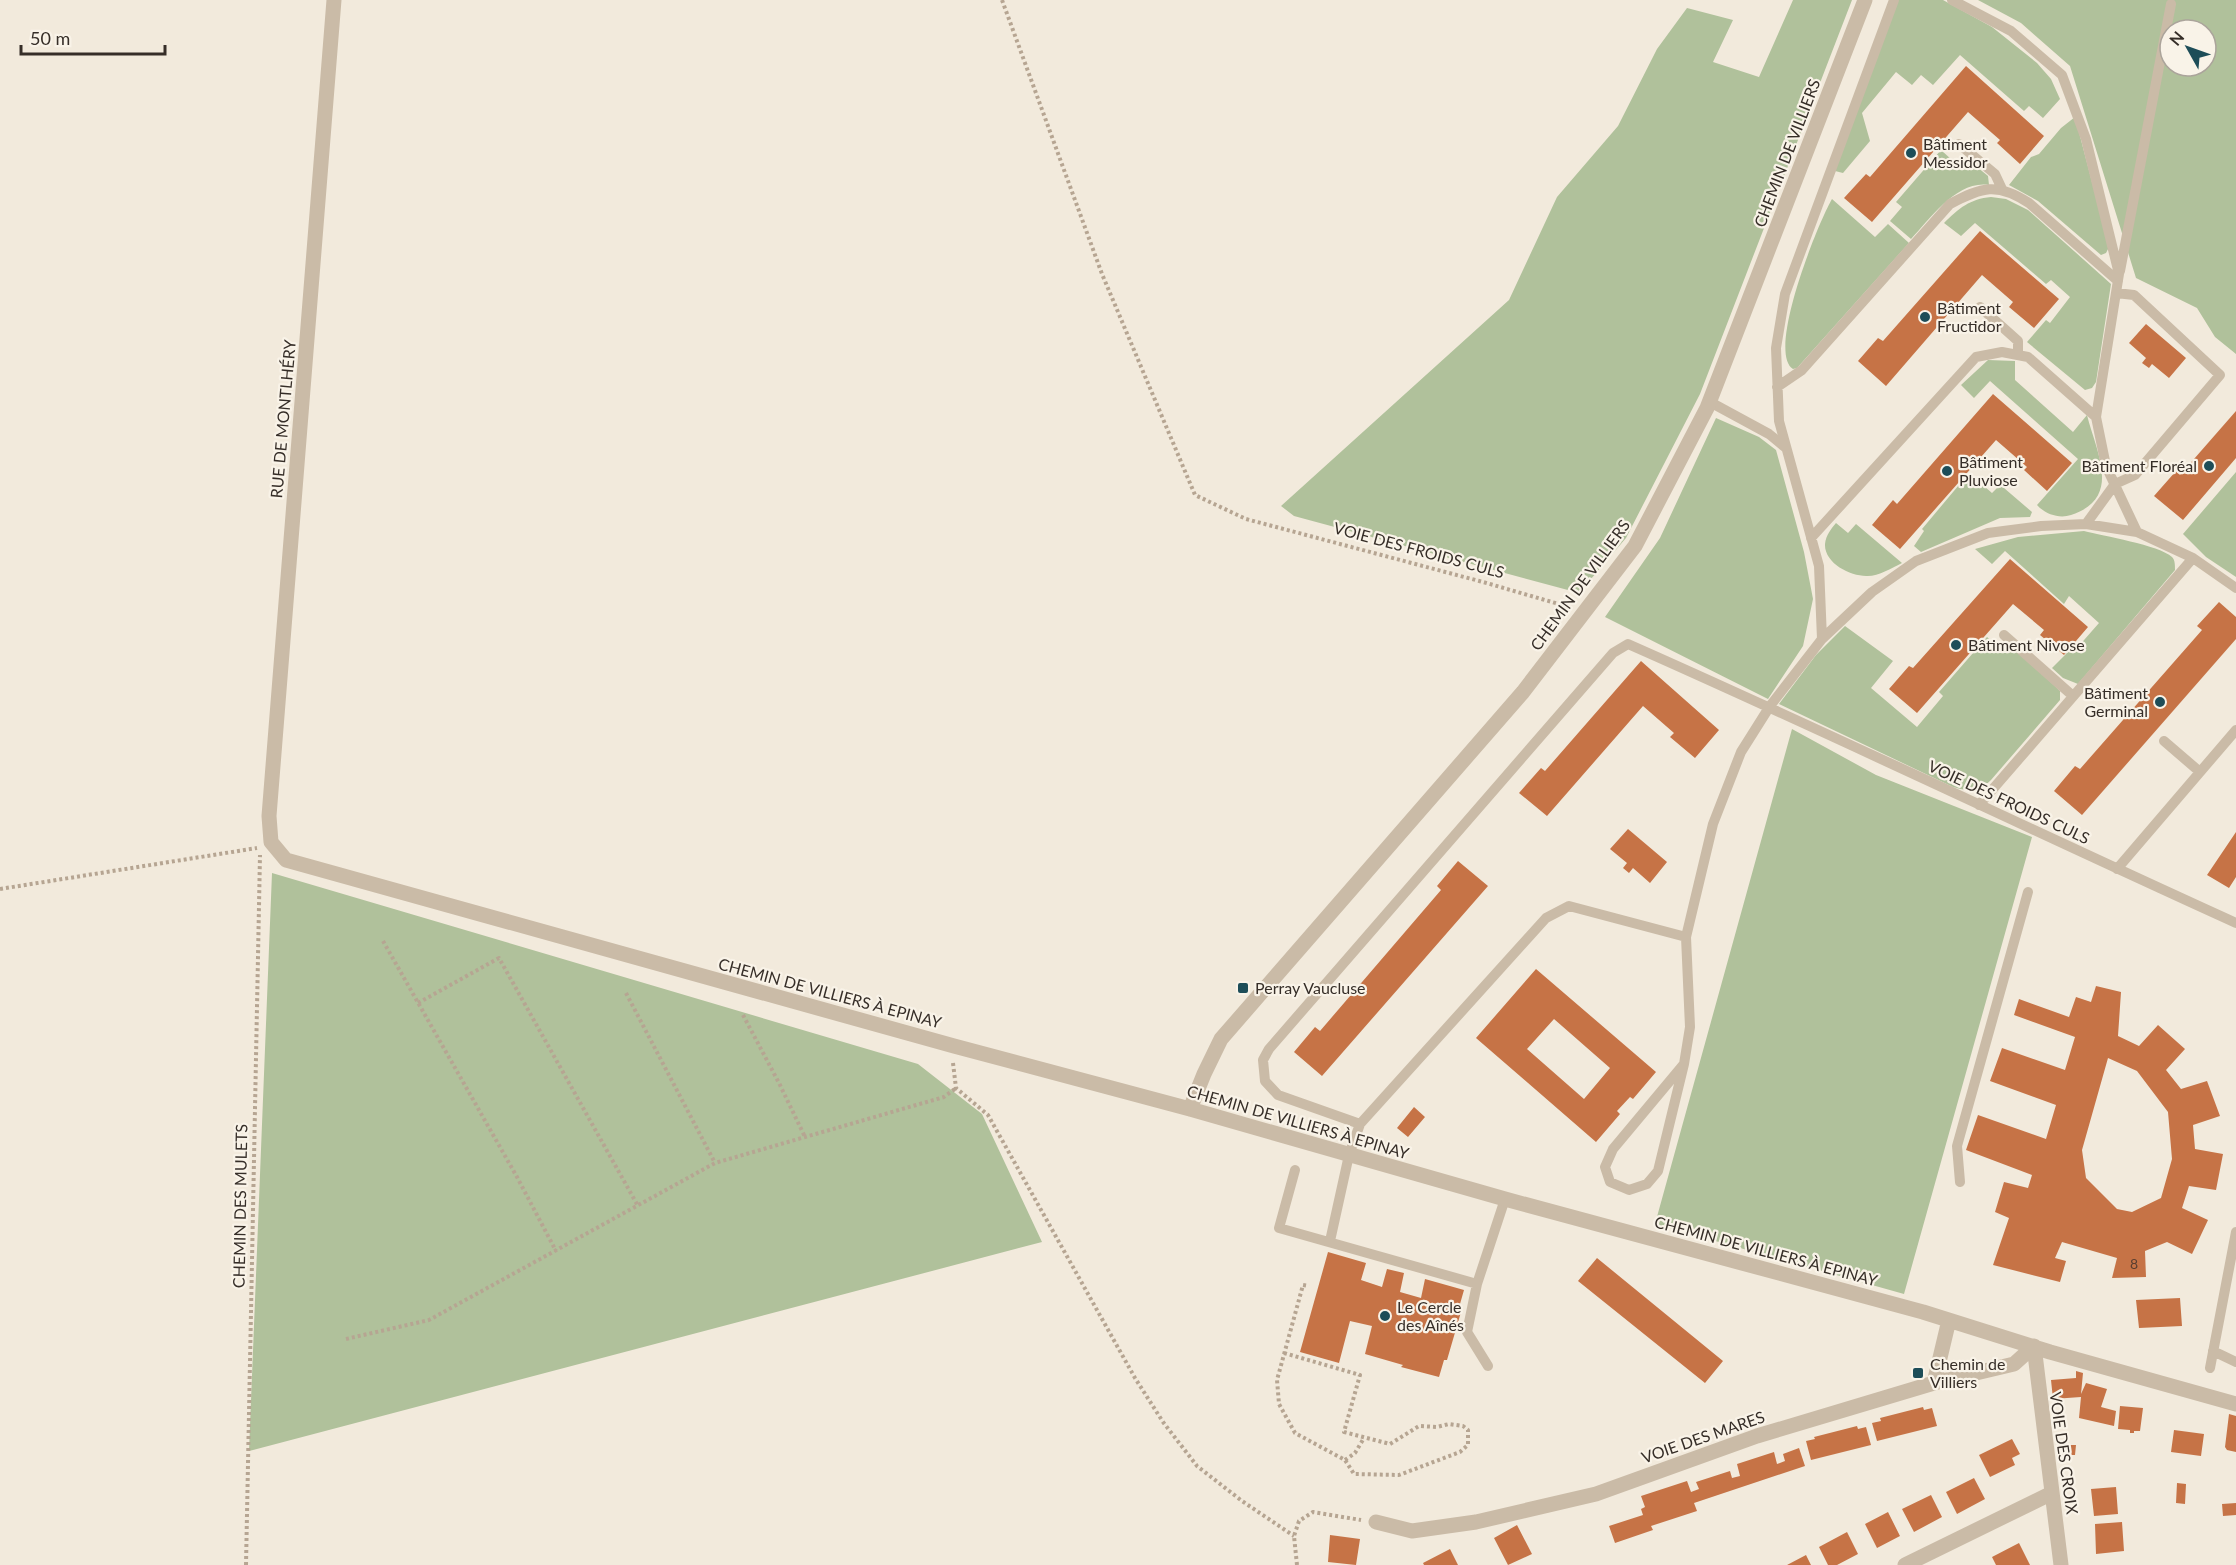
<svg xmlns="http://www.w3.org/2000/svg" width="2236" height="1565" viewBox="0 0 2236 1565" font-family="Lato,sans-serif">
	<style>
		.green { fill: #b0c19b; fill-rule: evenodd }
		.building { fill: #c67346; fill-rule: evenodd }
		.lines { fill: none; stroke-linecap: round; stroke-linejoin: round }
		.path { stroke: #b6a592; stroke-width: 4; stroke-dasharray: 3 3; stroke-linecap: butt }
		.service { stroke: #cabba7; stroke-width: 10 }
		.minor { stroke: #cabba7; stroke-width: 15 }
		.poi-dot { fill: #1d4d58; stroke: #f9f3e8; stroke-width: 2 }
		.labels { text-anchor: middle; stroke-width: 4.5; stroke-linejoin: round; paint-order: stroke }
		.number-label { font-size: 14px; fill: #5a3f30 }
		.poi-label { font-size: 16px; fill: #362e28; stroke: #f9f3e8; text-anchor: start }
		.street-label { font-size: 16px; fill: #362e28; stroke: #f9f3e8 }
	</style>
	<rect width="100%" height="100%" fill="#f2eadc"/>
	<path class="green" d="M1793 0H1852L1700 394 1626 538 1579 593 1294 516 1281 506 1509 300 1557 197 1618 126 1657 49 1687 8 1733 20 1713 62 1759 77Z
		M1898 0H1943L1992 27 2037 63 2051 79 2060 99 2043 118 2029 106 2024 111 1960 55 1933 85 1921 75 1912 85 1896 72 1862 113 1870 141 1843 173 1835 171Z
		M1978 0H2236V354L2215 337 2197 308 2136 278 2070 66 2021 23ZM2170 30H2206V66H2170Z
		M2075 117 2109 247 2106 253 2101 255 2038 201 2009 185 2031 157 2039 154 2061 128Z
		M1941 150 1963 170 1971 162 1988 176 1989 185C1957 180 1931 218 1911 239L1890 221 1902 207 1896 202Z
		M1991 197 2006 199 2028 210 2111 284 2096 382 2092 388 2085 390 2027 342 2046 320 2050 323 2070 297 2051 280 2046 284 1975 223 1961 236 1944 223C1959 208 1970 199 1991 197Z
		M1832 199 1875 237 1888 224 1909 243 1797 368 1793 369C1766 352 1818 223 1832 199Z
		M1988 360 2015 361V380L2073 432 2087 415C2096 452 2123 498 2071 515 2059 519 2045 514 2037 505L2078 459 1990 381 1974 398 1961 385Z
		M1716 418 1759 437 1776 450 1804 552 1813 599 1803 646 1768 699 1605 617 1660 538Z
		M2236 472V577L2206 557 2183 534Z
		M1969 473 1992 493 1999 486 2004 488 2032 512 2030 517 2000 518 1921 552 1914 546 1924 531 1922 529Z
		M1836 523 1848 533 1856 524 1902 563C1892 568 1877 577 1866 576 1850 576 1824 563 1825 544 1826 535 1831 529 1836 523Z
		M2084 531C2103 536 2159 545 2172 557 2175 560 2175 565 2175 570L2078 684 2063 678 2052 668 2074 646 2077 648 2099 623 2069 596 2064 604 2005 551 1992 564 1975 549 2018 537Z
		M1845 626 1893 661 1871 688 1917 727 1943 696 1939 692 1987 637 2003 651H2018L2060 691V700L1991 780C1977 793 1972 792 1953 787L1779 704 1816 655Z
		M1792 729 1876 775 2032 837 1904 1294 1655 1224Z
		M272 873 918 1064 982 1114 1042 1242 249 1451Z"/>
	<path class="building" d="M1966 66 2044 136 2020 164 1997 143 2000 140 1968 112 1872 222 1844 198 1866 174 1870 177Z
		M1980 231 2059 299 2034 328 2009 307 2013 302 1982 275 1886 386 1858 361 1878 338 1883 341Z
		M2146 324 2186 358 2169 378 2152 364 2149 368 2142 363 2146 358 2129 343Z
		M1993 394 2072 463 2047 491 2024 470 2027 467 1996 440 1900 549 1872 525 1893 500 1897 504Z
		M2236 411V458L2183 520 2154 496 2176 471 2180 475Z
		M2010 559 2088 627 2064 655 2040 635 2044 630 2013 604 1917 713 1889 689 1909 666 1913 668Z
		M2219 602 2236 617V639L2082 815 2054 791 2075 766 2080 769 2202 630 2197 626Z
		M1641 661 1719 730 1695 758 1670 737 1674 733 1643 706 1547 816 1519 793 1541 768 1545 771Z
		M1628 829 1667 862 1650 883 1633 868 1629 873 1623 868 1627 863 1610 849Z
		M2236 832V877L2229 888 2207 875Z
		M1458 861 1488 886 1322 1076 1294 1052 1315 1027 1320 1031 1441 890 1437 886Z
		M1536 969 1656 1072 1633 1099 1630 1097 1617 1111 1620 1114 1596 1142 1476 1038ZM1554 1019 1610 1068 1584 1099 1527 1049Z
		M2096 986 2121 992 2118 1036 2139 1046 2158 1025 2185 1049 2166 1070 2181 1089 2207 1081 2220 1116 2193 1125 2195 1149 2223 1154 2216 1190 2189 1186 2182 1208 2208 1220 2192 1254 2167 1242 2145 1251 2146 1277 2112 1278 2117 1258 2062 1242 2055 1258 2066 1261 2060 1282 1993 1265 2009 1218 1995 1212 2004 1182 2028 1188 2032 1175 1966 1150 1978 1115 2046 1139 2056 1105 1990 1081 2002 1048 2065 1070 2075 1037 2014 1015 2019 999 2069 1017 2076 997 2091 1002ZM2108 1058 2137 1071 2168 1112 2172 1159 2161 1198 2132 1212 2117 1209 2086 1178 2082 1150Z
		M1414 1107 1425 1117 1408 1137 1397 1128Z
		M1328 1252 1366 1263 1361 1280 1382 1287 1387 1269 1404 1273 1400 1292 1421 1298 1425 1279 1464 1290 1458 1311 1461 1312 1447 1360H1444L1439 1377 1401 1367 1403 1365 1365 1354 1372 1326 1350 1321 1339 1363 1300 1352Z
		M1597 1258 1723 1361 1705 1383 1578 1281Z
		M2180 1298 2182 1326 2139 1328 2136 1300Z
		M2076 1371 2083 1373 2081 1394 2086 1383 2107 1389 2101 1407 2116 1411 2114 1426 2079 1418 2081 1397 2053 1399 2051 1380 2076 1378Z
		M2120 1406 2143 1408 2140 1431H2134V1433H2130V1430L2118 1429Z
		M1923 1407 1924 1410 1932 1408 1937 1426 1877 1441 1872 1423 1881 1421 1880 1418Z
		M2229 1414 2236 1416V1452L2227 1450 2225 1447Z
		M1857 1426 1858 1429 1866 1427 1871 1445 1811 1460 1806 1441 1815 1439 1814 1437Z
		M2174 1430 2204 1434 2201 1456 2171 1452Z
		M2012 1439 2020 1454 2012 1458 2015 1465 1990 1477 1979 1455Z
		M2059 1445H2076L2075 1455H2059Z
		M1799 1448 1805 1466 1694 1503 1697 1511 1651 1526 1653 1530 1615 1543 1609 1526 1643 1515 1641 1509 1645 1507 1641 1496 1687 1481 1691 1492 1699 1489 1696 1482 1730 1471 1732 1478 1740 1476 1737 1464 1774 1452 1777 1464 1785 1461 1783 1454Z
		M1974 1478 1985 1499 1957 1514 1946 1492Z
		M2177 1483 2186 1484 2185 1504 2176 1503Z
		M2116 1487 2118 1514 2094 1516 2091 1489Z
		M1931 1495 1942 1517 1914 1532 1902 1509Z
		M2236 1503V1515L2223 1516 2222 1504Z
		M1888 1512 1900 1536 1877 1548 1865 1524Z
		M2122 1522 2124 1551 2096 1554 2095 1524Z
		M1517 1525 1532 1554 1508 1565 1494 1538Z
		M1847 1532 1858 1554 1837 1565H1828L1819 1547Z
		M1330 1535 1360 1539 1356 1565 1328 1562Z
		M2019 1543 2030 1565H1996L1992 1557Z
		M1450 1549 1458 1565H1424L1423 1563Z
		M1806 1555 1811 1565H1787Z"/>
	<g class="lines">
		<path class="path" d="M1002 0 1102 274 1195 495 1246 519 1483 582 1569 607
			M0 889 257 848
			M383 941 517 1177 556 1251
			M626 993 715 1163
			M418 1003 499 958 638 1206
			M743 1015 779 1083 805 1137
			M953 1063 956 1088 988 1115 1135 1378 1163 1422 1197 1466 1242 1501 1294 1536
			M346 1339 429 1320 715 1163 944 1097 956 1088
			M1284 1353 1360 1375 1344 1432 1390 1444 1419 1426 1437 1427 1449 1424 1463 1426 1468 1430V1445L1460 1452 1399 1475 1354 1474 1345 1460 1295 1433 1279 1404 1277 1380 1303 1285 1309 1286
			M1345 1460 1355 1453 1364 1438
			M246 1565 260 855
			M1297 1565 1294 1536 1299 1521 1313 1512 1361 1520"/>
		<path class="service" d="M1952 0 2011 31 2062 75 2086 139 2119 274 2096 417 2106 466 2137 532
			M1959 144 1995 174 2002 189
			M2120 271 2171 4
			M1980 307 2018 341V355
			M1777 387 1802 370 1950 204C1982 187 1997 182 2029 203L2118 281
			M1710 402 1769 434 1786 448
			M2086 524 2115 484 2135 475 2220 375 2134 295 2116 293
			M1811 538 1976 357 2002 352 2028 357 2096 417
			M2004 635 2073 696
			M1822 639 1819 566 1779 421 1776 348 1785 294 1894 0
			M2164 741 2200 772
			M1979 805 2193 558
			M2117 869 2236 730
			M1684 1064 1613 1149 1605 1167 1610 1182 1629 1190 1647 1184 1658 1171 1684 1064 1690 1027 1686 937 1713 824 1741 752 1770 706 1822 639 1872 592 1916 561 1988 533 2041 526 2086 524 2137 532 2193 558 2236 588
			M1360 1124 1278 1095 1265 1081 1263 1060 1269 1049 1613 653 1628 644C1832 734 2033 831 2236 923
			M1295 1170 1279 1228 1477 1284
			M1960 1182 1957 1146 2028 892
			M1330 1241 1349 1155 1360 1124 1546 918 1569 906 1686 937
			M2213 1351 2236 1362
			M1488 1366 1467 1332 1477 1284 1505 1199
			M2210 1368 2236 1232"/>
		<path class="minor" d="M334 0 269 816 271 842 286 860 954 1046 1190 1109 1505 1199 1923 1312 2050 1352 2236 1404
			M1190 1109 1204 1074 1221 1039 1523 692 1635 546 1707 408 1865 0
			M2034 1346 2061 1565
			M1934 1383 1949 1320
			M1376 1522 1412 1531 1476 1522 1596 1494 1757 1436 1934 1383 2014 1364 2034 1346
			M1905 1565 2052 1493"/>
	</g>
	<g class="poi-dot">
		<circle cx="1911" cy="153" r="6"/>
		<circle cx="1925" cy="317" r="6"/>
		<circle cx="2209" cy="466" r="6"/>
		<circle cx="1947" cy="471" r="6"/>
		<circle cx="1956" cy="645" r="6"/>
		<circle cx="2160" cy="702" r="6"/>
		<rect x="1237" y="982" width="12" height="12" rx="3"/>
		<circle cx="1385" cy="1316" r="6"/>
		<rect x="1912" y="1367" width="12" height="12" rx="3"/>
	</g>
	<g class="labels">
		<g class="number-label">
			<text x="2134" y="1269">8</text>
		</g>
		<g class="poi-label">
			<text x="1923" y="150">Bâtiment<tspan x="1923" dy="18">Messidor</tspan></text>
			<text x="1937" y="314">Bâtiment<tspan x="1937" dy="18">Fructidor</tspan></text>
			<text x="1959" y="468">Bâtiment<tspan x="1959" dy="18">Pluviose</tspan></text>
			<text x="2197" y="472" text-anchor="end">Bâtiment Floréal</text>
			<text x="1968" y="651">Bâtiment Nivose</text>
			<text x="2148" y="699" text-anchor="end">Bâtiment<tspan x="2148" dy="18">Germinal</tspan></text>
			<text x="1255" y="994">Perray Vaucluse</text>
			<text x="1397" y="1313">Le Cercle<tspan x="1397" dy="18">des Aînés</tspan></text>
			<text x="1930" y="1370">Chemin de<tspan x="1930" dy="18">Villiers</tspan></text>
		</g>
		<g class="street-label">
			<text transform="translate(1787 153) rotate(-69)" y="6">CHEMIN DE VILLIERS</text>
			<text transform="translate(283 419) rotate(-85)" y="6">RUE DE MONTLHÉRY</text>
			<text transform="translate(1419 550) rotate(15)" y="6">VOIE DES FROIDS CULS</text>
			<text transform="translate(1580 585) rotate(-54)" y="6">CHEMIN DE VILLIERS</text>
			<text transform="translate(2009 802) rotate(25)" y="6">VOIE DES FROIDS CULS</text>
			<text transform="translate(830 993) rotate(15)" y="6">CHEMIN DE VILLIERS À EPINAY</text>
			<text transform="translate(1298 1122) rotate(16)" y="6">CHEMIN DE VILLIERS À EPINAY</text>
			<text transform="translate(240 1206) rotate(-89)" y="6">CHEMIN DES MULETS</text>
			<text transform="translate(1766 1251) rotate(15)" y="6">CHEMIN DE VILLIERS À EPINAY</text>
			<text transform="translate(1703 1437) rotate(-19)" y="6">VOIE DES MARES</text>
			<text transform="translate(2064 1453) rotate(82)" y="6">VOIE DES CROIX</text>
		</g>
	</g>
	<g transform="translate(2188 48) rotate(310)"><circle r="28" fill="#f9f3e8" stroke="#aba49b" stroke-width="1.5"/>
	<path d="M0-4.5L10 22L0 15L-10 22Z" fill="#1d4d58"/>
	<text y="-9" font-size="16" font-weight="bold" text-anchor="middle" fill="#362e28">N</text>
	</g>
	<path d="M21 45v9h144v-9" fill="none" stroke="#362e28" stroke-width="3"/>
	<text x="30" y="45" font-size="18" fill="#362e28" stroke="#f9f3e8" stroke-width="4.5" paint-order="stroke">50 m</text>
</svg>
